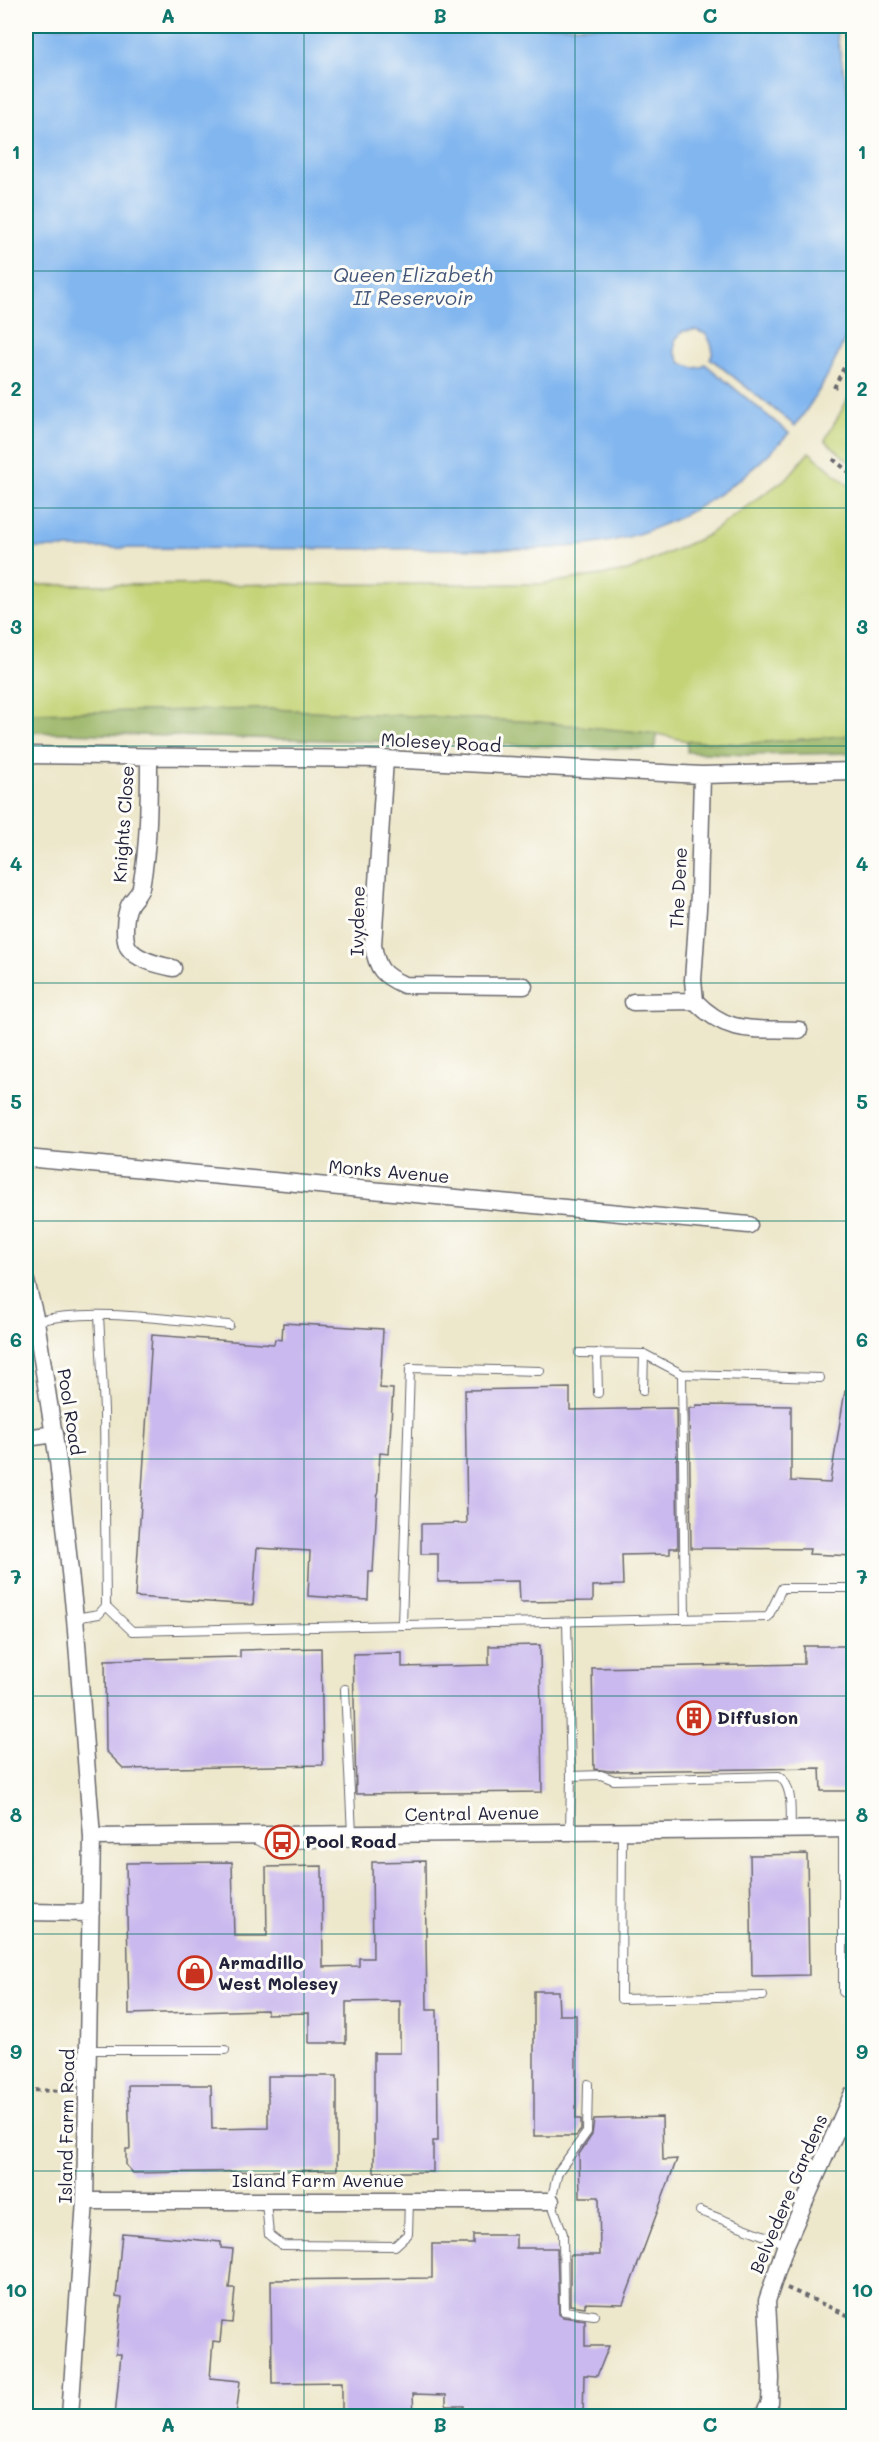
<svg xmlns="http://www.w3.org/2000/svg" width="879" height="2442" viewBox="0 0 879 2442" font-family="Mali,sans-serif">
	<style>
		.green { fill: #c3d375; stroke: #727a58; stroke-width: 1.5 }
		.forest { fill: #9ab566; stroke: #5e6c50; stroke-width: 1.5 }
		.water { fill: #81b6ef; stroke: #526c95; stroke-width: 1.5 }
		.building { fill: #cab9ee }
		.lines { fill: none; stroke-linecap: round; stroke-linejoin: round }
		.service-casing { stroke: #69676d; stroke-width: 10 }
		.minor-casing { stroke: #69676d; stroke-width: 19 }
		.path { stroke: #69676d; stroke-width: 4; stroke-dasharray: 4.5 4.5; stroke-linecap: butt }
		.service { stroke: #fff; stroke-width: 8 }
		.minor { stroke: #fff; stroke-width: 16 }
		.grid { fill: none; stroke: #0f766e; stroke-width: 1.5; stroke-opacity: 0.55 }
		.labels { text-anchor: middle; stroke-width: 6; stroke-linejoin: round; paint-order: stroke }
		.street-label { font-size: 18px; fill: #22223b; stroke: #fdfcf7 }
		.poi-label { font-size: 18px; font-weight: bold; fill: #22223b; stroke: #fdfcf7; text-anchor: start }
		.water-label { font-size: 20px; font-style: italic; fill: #43567a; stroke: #fdfcf7 }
		.neatline { fill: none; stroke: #0f766e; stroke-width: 2 }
		.grid-label { font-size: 20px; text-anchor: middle; font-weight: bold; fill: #0f766e }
	</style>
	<rect width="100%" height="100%" fill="#fdfcf7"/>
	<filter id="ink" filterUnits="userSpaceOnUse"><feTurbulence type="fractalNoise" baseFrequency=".0167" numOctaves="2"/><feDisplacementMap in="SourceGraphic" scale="12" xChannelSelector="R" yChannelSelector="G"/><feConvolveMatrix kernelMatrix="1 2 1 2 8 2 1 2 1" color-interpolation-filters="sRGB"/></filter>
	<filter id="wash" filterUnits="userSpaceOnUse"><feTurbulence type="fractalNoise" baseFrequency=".008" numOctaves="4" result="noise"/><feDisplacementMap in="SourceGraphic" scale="24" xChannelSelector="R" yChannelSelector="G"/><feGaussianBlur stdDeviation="1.35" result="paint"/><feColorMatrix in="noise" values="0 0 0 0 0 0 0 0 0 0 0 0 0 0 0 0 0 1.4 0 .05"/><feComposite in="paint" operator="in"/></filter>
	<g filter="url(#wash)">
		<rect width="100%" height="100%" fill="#ede7cb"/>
		<path class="green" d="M853 390V465L825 440Z
			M809 452 853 489V735L741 744 687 741 658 734 538 722 269 709 26 713V585L541 584 628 571 706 536 788 477Z"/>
		<path class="forest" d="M269 709 538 722 658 734 654 749 26 732V713Z
			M853 735V753L748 755 687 752V741L741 744Z"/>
		<path class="water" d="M26 26H835L853 119 854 313C841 355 821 391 795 426L710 358C716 350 710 341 706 334L695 330 683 331 675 340V352L681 363 694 368 702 367 705 364 789 433C739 488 674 531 600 543 579 547 557 547 535 549L26 548Z"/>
		<g id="blocks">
			<path class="building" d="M283 1323 383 1329 380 1388 393 1389 389 1454 380 1453 373 1572H369L368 1600 308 1596 310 1551 257 1548 253 1605 135 1597 152 1335 274 1344 275 1339 282 1340Z
				M570 1388V1410L676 1408 678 1548H670V1554L622 1555 623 1585 593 1586V1601L520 1602 519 1581 438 1582V1554H421V1524L467 1523 465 1390Z
				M845 1391 854 1392V1556L809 1554 810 1549 691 1548 689 1408H696V1405L791 1406V1481L830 1483Z
				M540 1645 542 1792 356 1794 353 1654 402 1653V1667L489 1665V1646Z
				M804 1646H854V1791H821L820 1768 609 1771 594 1769 592 1668 804 1664Z
				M321 1648 323 1765 124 1769 106 1751 105 1660 240 1657V1650Z
				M807 1854 809 1975 752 1976 750 1855Z
				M425 1861 427 2010H437L438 2141H433V2172H374V2053H400V2001L346 2002V2043H309V2013L267 2014V2010L129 2014 126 1863 232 1862 234 1936H267L266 1867 322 1866 323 1967 359 1966V1958H373L372 1862Z
				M534 1991H558L559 2015H576V2119H581V2130L576 2136H534Z
				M268 2076H337V2170L133 2173 126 2165V2149H130L128 2085H211L212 2129 268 2128Z
				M662 2117 663 2160 677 2159 623 2304 585 2303V2307L570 2305V2255H600L599 2197H580L579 2154 592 2135 594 2119Z
				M122 2233 221 2242V2248L233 2249 229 2288H235L232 2323 222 2322 220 2342 213 2341 210 2378 240 2381 236 2416H115L121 2354H116L122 2298 116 2297Z
				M473 2235H516V2248H557L559 2314 563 2317 585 2320V2346H609L597 2376 584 2375 583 2416H464V2406H446V2395L413 2394 414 2416H342V2382L272 2383 271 2280 432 2278V2244H473Z"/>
		</g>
	</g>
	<g filter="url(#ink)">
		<use href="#blocks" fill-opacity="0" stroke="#69676d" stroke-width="1.5"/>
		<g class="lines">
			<defs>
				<path id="service" d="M36 1321C95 1307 168 1320 229 1325
					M579 1353 644 1354 682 1374
					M597 1353 598 1393
					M643 1391 644 1354
					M106 1606 132 1631 768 1617 782 1588H854
					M75 1618 99 1614 106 1606 104 1410 99 1315
					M685 1619 682 1374 820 1378
					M567 1622 571 1776 570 1833
					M402 1625 410 1368 540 1371
					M345 1689 352 1834
					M571 1776 601 1775 614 1780 779 1776C794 1787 790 1813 791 1830
					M843 1829V1992L854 1999
					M622 1832 621 1999 763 1996
					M259 1838 258 1841 267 1845 349 1842
					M87 2050H225
					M588 2084 587 2132 558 2172 551 2201 563 2234 564 2311 594 2315
					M266 2201 269 2235 282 2245 395 2246 408 2234 409 2201
					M700 2211 786 2244"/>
				<path id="minor" d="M26 755 385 759 702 775 854 771
					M149 757C149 800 149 845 141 887 140 894 132 899 129 906 125 915 123 937 128 947 136 960 159 965 173 968
					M385 759 373 945C377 969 382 975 404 985L524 986
					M695 1001C729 1036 754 1028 799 1030
					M633 1002 695 1001 693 980 699 894 702 775
					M26 1158 749 1225
					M26 1281 36 1321 58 1461 75 1618 92 1837 85 2201 70 2416
					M26 1438 55 1434
					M92 1837 854 1829
					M26 1912 91 1913
					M85 2201H551
					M763 2416 770 2403 771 2378 767 2301 786 2244 852 2095"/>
			</defs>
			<use href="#service" class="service-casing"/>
			<use href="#minor" class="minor-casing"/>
			<path class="path" d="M843 26 854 77
				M834 388 854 347
				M833 459 854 476
				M26 2090 72 2091
				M787 2288 854 2318"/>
			<use href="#service" class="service"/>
			<use href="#minor" class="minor"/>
		</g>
	</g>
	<path class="grid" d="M304 26V2416M575 26V2416M26 271H854M26 508H854M26 746H854M26 983H854M26 1221H854M26 1459H854M26 1696H854M26 1934H854M26 2171H854"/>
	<defs>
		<symbol id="building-ring" viewBox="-11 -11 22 22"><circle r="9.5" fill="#fdfcf7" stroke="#c8321e" stroke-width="1.5"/><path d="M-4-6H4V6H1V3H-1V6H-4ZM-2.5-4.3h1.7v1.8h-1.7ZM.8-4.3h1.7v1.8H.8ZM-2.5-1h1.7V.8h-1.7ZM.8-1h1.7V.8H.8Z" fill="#c8321e"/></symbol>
		<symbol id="bus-ring" viewBox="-11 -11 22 22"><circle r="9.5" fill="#fdfcf7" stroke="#c8321e" stroke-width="1.5"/><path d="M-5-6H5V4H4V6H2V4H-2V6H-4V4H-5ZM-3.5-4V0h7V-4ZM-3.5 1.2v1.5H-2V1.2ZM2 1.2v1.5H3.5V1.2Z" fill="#c8321e"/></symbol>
		<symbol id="shop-ring" viewBox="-11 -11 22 22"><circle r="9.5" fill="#fdfcf7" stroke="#c8321e" stroke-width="1.5"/><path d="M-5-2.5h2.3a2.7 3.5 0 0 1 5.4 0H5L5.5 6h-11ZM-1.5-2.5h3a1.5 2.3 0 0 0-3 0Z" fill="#c8321e"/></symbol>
	</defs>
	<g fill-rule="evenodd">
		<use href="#building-ring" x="675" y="1699" width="38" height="38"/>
		<use href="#bus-ring" x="263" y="1823" width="38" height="38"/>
		<use href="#shop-ring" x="176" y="1954" width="38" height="38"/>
	</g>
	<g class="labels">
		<g class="street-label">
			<text transform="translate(441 743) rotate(3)" y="6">Molesey Road</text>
			<text transform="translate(124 824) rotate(-86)" y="6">Knights Close</text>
			<text transform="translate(679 888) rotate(-87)" y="6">The Dene</text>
			<text transform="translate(358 921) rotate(-89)" y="6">Ivydene</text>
			<text transform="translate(389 1172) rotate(5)" y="6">Monks Avenue</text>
			<text transform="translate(70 1412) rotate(81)" y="6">Pool Road</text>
			<text transform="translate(472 1814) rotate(-1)" y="6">Central Avenue</text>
			<text transform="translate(67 2126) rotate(-89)" y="6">Island Farm Road</text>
			<text x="318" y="2187">Island Farm Avenue</text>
			<text transform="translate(789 2194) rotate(-67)" y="6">Belvedere Gardens</text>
		</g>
		<g class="poi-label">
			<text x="717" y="1724">Diffusion</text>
			<text x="305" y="1848">Pool Road</text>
			<text x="218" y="1969">Armadillo<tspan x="218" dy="21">West Molesey</tspan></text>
		</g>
		<g class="water-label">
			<text x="413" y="282">Queen Elizabeth<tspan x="413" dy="23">II Reservoir</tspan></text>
		</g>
	</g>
	<rect width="879" height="2442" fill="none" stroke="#fdfcf7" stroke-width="66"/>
	<rect x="33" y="33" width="813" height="2376" class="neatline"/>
	<g class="grid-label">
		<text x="168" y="23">A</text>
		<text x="440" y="23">B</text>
		<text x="710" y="23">C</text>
		<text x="16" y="159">1</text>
		<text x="862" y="159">1</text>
		<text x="16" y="396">2</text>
		<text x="862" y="396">2</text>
		<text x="16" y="634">3</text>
		<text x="862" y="634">3</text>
		<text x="16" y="871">4</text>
		<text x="862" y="871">4</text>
		<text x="16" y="1109">5</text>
		<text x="862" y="1109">5</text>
		<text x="16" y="1347">6</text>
		<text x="862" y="1347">6</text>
		<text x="16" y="1584">7</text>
		<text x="862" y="1584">7</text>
		<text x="16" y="1822">8</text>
		<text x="862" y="1822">8</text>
		<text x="16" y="2059">9</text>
		<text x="862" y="2059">9</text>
		<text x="16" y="2297">10</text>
		<text x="862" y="2297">10</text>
		<text x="168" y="2432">A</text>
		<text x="440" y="2432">B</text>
		<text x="710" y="2432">C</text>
	</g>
</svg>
